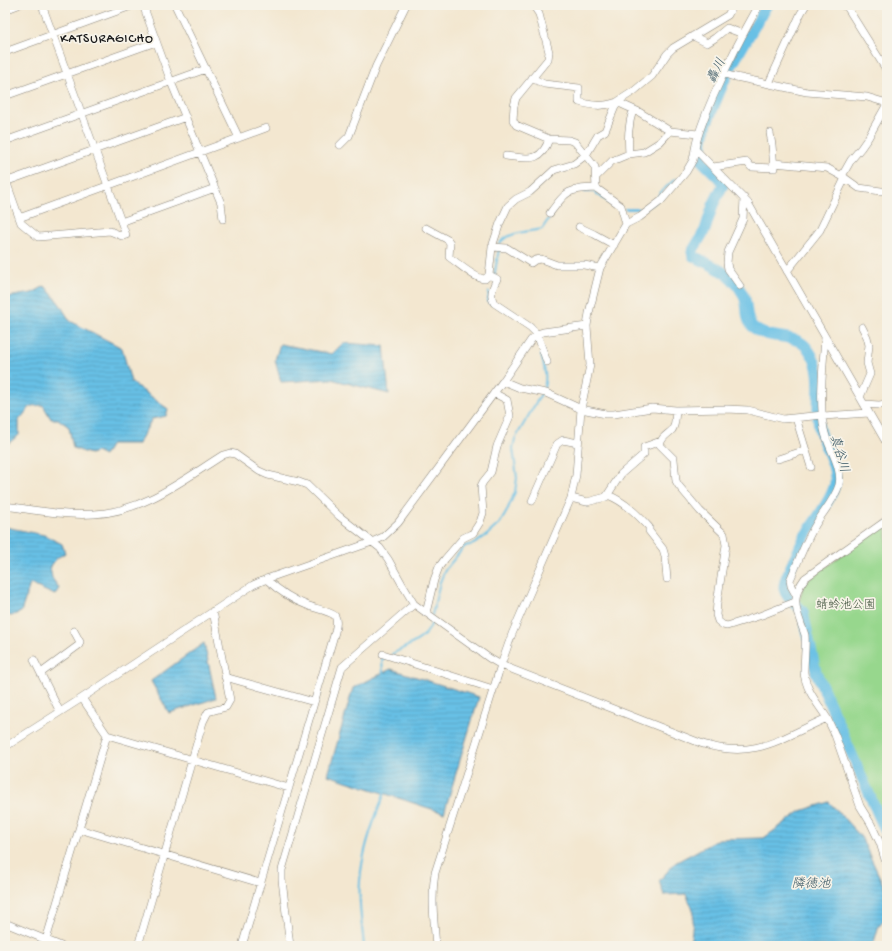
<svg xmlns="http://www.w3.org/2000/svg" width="892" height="951" viewBox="0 0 892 951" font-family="'Gochi Hand','Klee One',sans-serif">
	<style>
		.park { fill: #97d78d; stroke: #5a7a54 }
		.water { fill: url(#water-rules); stroke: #426e80 }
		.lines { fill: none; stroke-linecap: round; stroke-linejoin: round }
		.stream { stroke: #68c0e5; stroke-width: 2 }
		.river { stroke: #68c0e5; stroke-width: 11 }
		.minor-casing { stroke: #888276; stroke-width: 8 }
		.minor { stroke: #fff; stroke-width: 7 }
		.labels { text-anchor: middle; stroke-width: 3.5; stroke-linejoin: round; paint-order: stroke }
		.park-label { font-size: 12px; fill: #41543e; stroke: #f7f3e8 }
		.neighbourhood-label { font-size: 13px; letter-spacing: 1px; fill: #1c1c1c; stroke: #f7f3e8 }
		.water-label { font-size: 13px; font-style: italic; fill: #375562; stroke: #f7f3e8 }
	</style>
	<defs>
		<pattern id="water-rules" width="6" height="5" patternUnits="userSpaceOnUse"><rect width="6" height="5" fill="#68c0e5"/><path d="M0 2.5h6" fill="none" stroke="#5aa4c4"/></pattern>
	</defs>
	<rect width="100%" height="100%" fill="#f7f3e8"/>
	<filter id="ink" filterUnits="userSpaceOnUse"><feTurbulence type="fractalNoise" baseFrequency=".025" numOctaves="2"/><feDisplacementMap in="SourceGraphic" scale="8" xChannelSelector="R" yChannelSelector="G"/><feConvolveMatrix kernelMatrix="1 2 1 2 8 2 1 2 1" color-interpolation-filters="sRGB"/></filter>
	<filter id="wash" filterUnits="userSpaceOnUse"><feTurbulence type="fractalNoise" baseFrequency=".012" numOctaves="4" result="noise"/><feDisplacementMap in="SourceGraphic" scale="16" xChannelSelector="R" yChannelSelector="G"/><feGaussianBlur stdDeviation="0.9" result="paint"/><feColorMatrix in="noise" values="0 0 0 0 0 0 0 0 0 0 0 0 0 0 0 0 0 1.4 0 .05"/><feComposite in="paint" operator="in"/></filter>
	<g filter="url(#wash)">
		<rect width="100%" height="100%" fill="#f3e7d0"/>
		<path class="park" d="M887 522V831L818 671 808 617 806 611 799 603 802 590 807 581Z"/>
		<path class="water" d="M45 286 59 303 70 321 122 348 131 382 168 409 166 416 152 419 138 444H111L104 456 96 452 90 454 73 448 69 427 58 419H51L43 405 31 406 19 420V435L5 446V334L8 297 32 293Z
			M343 343 384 346 389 394 331 379 281 382 275 360 280 344 332 354Z
			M5 527 44 535 62 544 65 553 57 558 50 567 52 578 59 588 55 595 30 584 21 612 11 616 5 614Z
			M204 643 216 698 169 713 151 681Z
			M391 669 479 697 444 813 328 775 353 688Z
			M829 802 861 837 887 893V915L878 928 873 946H687L691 938 694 912 686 894 664 895 659 881 675 863 719 839 764 838 801 811Z"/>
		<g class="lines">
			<path class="stream" d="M585 192H594L613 205
				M625 209H642L655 202 660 193 675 179
				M499 245C504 232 530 232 542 229L552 214
				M494 277 499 249
				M489 292 488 301 491 304
				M541 355C544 366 548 379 543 390
				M432 615 440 582 445 570 465 546 474 544 487 535 500 523 506 513 515 492 517 478 513 448 515 439 541 394
				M392 654C406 646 430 639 432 620
				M383 675 382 659 386 657
				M364 946C362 925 358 902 360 881 362 852 373 821 384 795V791"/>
			<path class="river" d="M767 5 728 72 707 123 704 134 701 152 702 161 724 183 713 205 705 230 692 252 693 256C715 267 735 274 745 299 748 309 745 320 753 327 768 342 795 331 808 349 827 374 814 400 819 428 823 446 837 464 835 483 833 498 813 523 805 536 800 546 796 556 791 566 788 574 783 581 784 589 786 599 798 604 803 612L816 672 887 835"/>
		</g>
	</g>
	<g filter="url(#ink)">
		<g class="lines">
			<defs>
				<path id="minor" d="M143 5 171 82 221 203 223 219
					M175 5 239 138
					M533 5 539 14 549 52 548 59 516 98 514 106 513 120 516 125 549 139 569 140 575 142 595 167 596 188 621 206 626 224
					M759 5C742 35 727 65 713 97 706 114 698 131 695 149L748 203 887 444
					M842 5 847 7 887 71
					M5 10 18 5
					M693 36 707 43 715 38 727 28 743 34
					M5 52 134 5
					M723 73 731 76 807 92 867 97 887 103
					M532 78 544 84 579 88V102C594 106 601 107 617 102L639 112 670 131 698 134
					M769 83 801 13 806 5
					M5 96 156 42
					M5 141 206 69
					M340 145 349 136 376 66 406 5
					M629 154C628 138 628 125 633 110
					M506 156C527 158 541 164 549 139
					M774 163 827 168 845 178 859 188 881 191
					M713 167 747 162 751 167 774 168 772 145 770 133
					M842 176 851 160 861 148 868 138 887 104
					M596 177 612 161 629 154 644 152 660 142 670 131
					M5 178 21 223 38 237 110 231 122 236 126 235 42 5
					M5 182 186 117
					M550 213C567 190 568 189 596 188
					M19 218 266 128
					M121 222 215 188
					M579 227 594 234 614 245
					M426 228 448 240 450 243 449 257C458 263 475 279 485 279L489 275 497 279C493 286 489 295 494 303L530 327 537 334 547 362
					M492 247 507 248 531 263 535 260 541 259 557 265H584L600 268
					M787 271 820 230 845 178
					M489 275 492 247 500 223 508 206 516 199 530 192 554 170 574 164 586 155 598 135 605 131 617 102 634 91 652 76 667 54 673 48 728 15 733 5
					M740 286 728 269 727 263 728 252 743 219 744 198
					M503 381 520 388 546 393 581 409 606 414H614L652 408 676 410 727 409 748 410 783 419 823 415
					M860 397 870 374 867 363 869 345 867 337 862 327
					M864 404 879 405 887 404
					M676 410C675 417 676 425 672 430 667 435 661 437 660 445L674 459 676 481 679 486 700 511 724 534 726 545 717 603 716 615 718 621 723 625 727 626 762 615 795 602
					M823 416 869 413
					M796 418 811 467
					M778 459 806 450
					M608 495C625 502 637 514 649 527V531L663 549 665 556 667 579
					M571 498 587 502 606 497 621 474 644 454V447L661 441
					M532 501 557 444 563 440 578 443
					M5 506C34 510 65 516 94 514 143 512 183 480 223 455L230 453 235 454 259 471 268 475 299 482 307 485 339 516 380 548 388 559 402 584 414 604 489 658 501 665 703 744C756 760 781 738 827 718 818 704 805 689 804 672 804 660 806 647 805 635 804 631 802 627 801 624 794 605 793 594 805 578L887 520
					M796 595 791 586 790 580C798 562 805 542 816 524 823 512 835 499 839 485 843 466 827 447 824 429 819 402 823 365 825 337
					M426 613 434 580 439 567 445 559 463 538 473 533 480 522 483 513 481 486 483 482 491 472 497 446 510 416 507 400 494 393
					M383 654 493 689
					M34 660 60 712
					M41 673 79 645 80 642 74 631
					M225 677 314 702
					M82 698 107 735 289 788
					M827 718 835 735 860 806 871 824 880 843 887 866
					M5 747 82 698 253 585 269 578 372 542 383 537 398 523 503 381 531 340 537 334 543 332 587 326
					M79 829 260 883
					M5 923 61 946
					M46 940 107 735
					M138 946 203 722 208 712 226 707 230 700 213 611
					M242 946 335 632C336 627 338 621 335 616 332 612 314 608 309 606 292 600 279 591 266 579
					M290 946 282 880V870L342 667 414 604
					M436 946C434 922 431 897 435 873L501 665 512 634 571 498 576 475 581 409 590 365 587 326 589 313 600 268 626 224 640 217 661 201 686 172 693 160 695 149"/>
			</defs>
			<use href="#minor" class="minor-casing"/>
			<use href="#minor" class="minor"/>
		</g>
	</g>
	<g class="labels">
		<g class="park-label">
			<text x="846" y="608">蜻蛉池公園</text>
		</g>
		<g class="neighbourhood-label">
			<text x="107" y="42">KATSURAGICHO</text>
		</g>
		<g class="water-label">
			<text transform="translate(715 70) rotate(-64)" y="5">轟川</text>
			<text transform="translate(841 453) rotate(74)" y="5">真谷川</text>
			<text x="811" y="887">隣徳池</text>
		</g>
	</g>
	<rect width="892" height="951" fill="none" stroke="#f7f3e8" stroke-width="20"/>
</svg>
